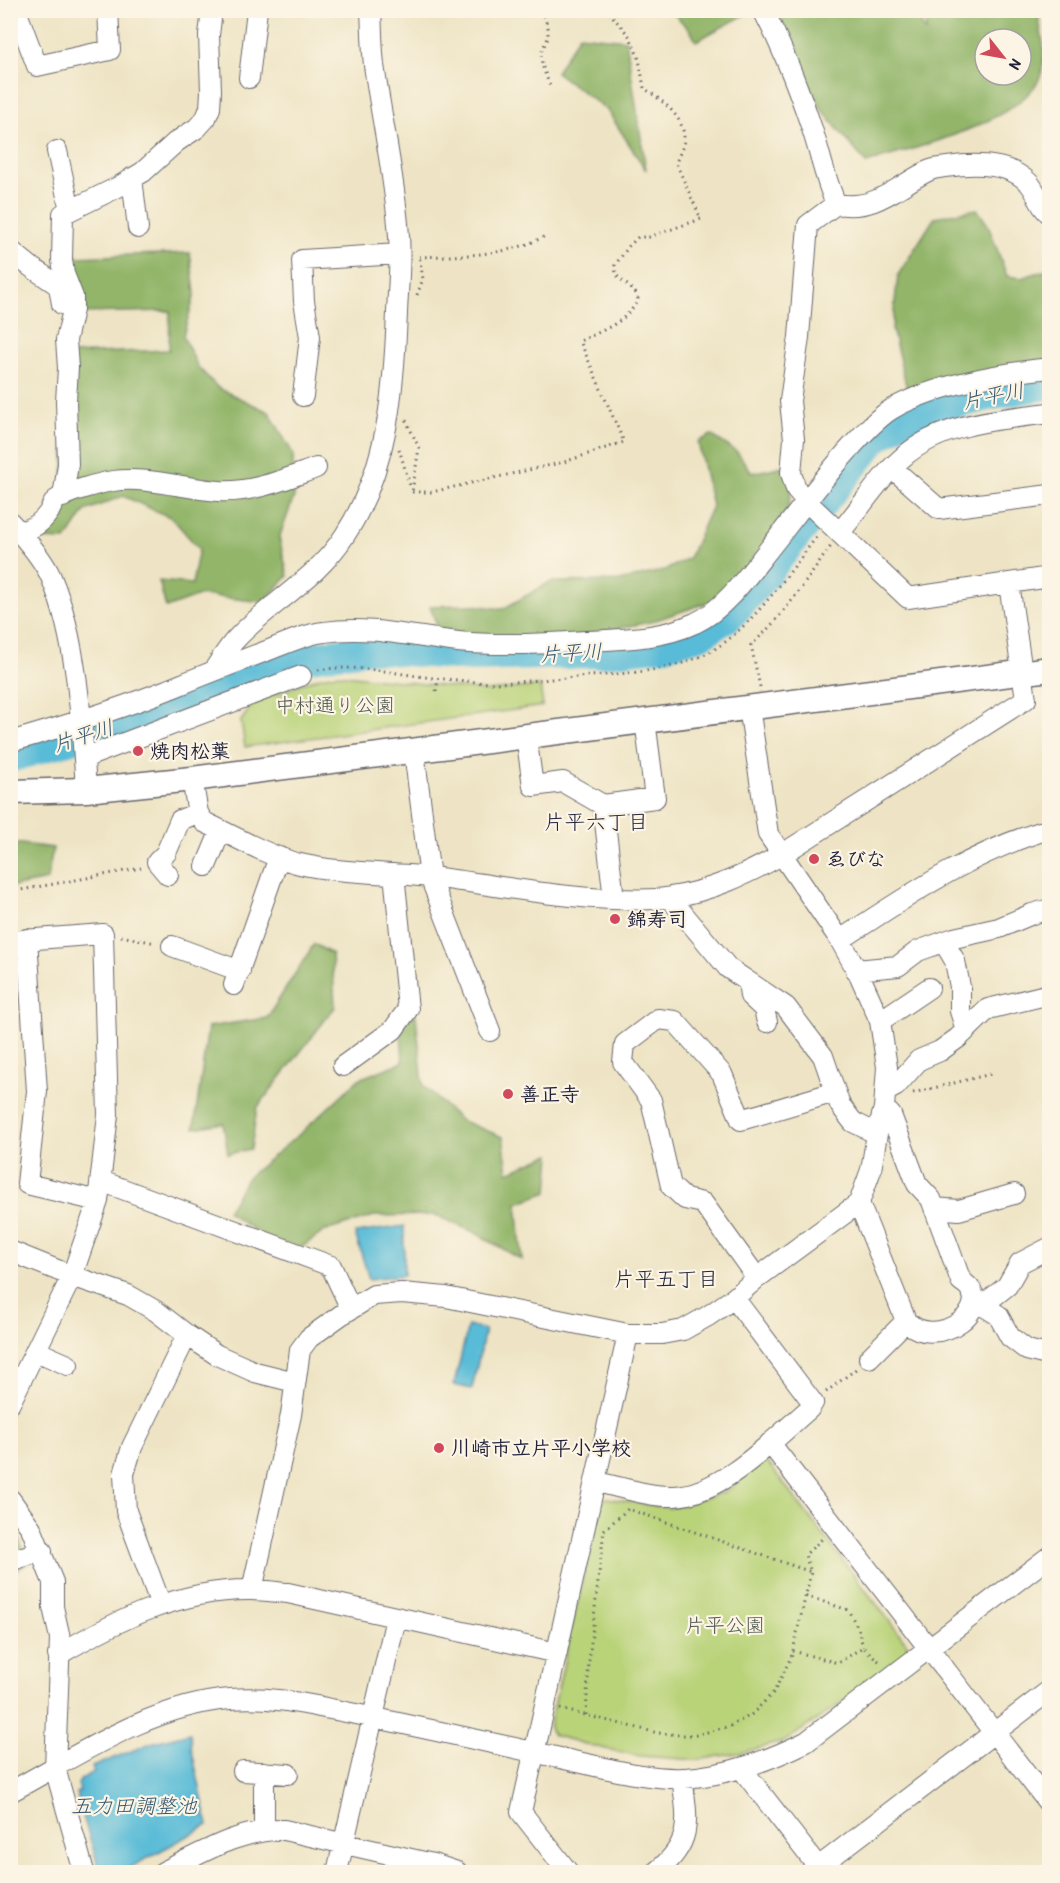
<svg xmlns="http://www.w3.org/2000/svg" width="1060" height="1883" viewBox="0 0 1060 1883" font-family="'Patrick Hand','Klee One',sans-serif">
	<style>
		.green { fill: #b9d379; stroke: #6e7a5a; stroke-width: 1.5 }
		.forest { fill: #92b569; stroke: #5a6c52; stroke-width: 1.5; fill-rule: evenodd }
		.water { fill: #59bbd7; stroke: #3e6e89; stroke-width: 1.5 }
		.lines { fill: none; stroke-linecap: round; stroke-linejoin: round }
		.river { stroke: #59bbd7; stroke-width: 30 }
		.minor-casing { stroke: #69666b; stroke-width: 22 }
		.major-casing { stroke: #69666b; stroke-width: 27 }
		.path { stroke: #69666b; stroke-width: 3; stroke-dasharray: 1.5 4.5; stroke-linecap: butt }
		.minor { stroke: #fff; stroke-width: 20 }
		.major { stroke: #fff; stroke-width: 24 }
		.poi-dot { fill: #d1495b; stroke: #fcf5e5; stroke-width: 2 }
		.labels { text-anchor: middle; stroke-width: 4.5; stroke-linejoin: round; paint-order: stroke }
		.park-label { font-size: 20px; fill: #4f574e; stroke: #fcf5e5 }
		.poi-label { font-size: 20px; font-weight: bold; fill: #22223b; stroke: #fcf5e5; text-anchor: start }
		.water-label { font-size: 21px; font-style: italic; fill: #355872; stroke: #fcf5e5 }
		.neighbourhood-label { font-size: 21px; fill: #22223b; stroke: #fcf5e5 }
	</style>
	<rect width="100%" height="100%" fill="#fcf5e5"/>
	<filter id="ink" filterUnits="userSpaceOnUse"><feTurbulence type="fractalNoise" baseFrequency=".0167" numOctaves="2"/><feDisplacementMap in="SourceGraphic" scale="12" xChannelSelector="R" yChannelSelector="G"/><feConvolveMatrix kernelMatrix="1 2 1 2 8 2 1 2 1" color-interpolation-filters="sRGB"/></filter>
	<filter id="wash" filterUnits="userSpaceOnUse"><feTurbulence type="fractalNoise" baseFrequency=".008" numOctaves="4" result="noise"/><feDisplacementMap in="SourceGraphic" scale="24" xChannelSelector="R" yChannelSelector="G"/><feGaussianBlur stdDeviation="1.35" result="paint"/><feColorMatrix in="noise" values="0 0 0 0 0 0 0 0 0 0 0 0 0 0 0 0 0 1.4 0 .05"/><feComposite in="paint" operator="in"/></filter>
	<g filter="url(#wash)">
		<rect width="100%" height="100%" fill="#eee4c5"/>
		<path class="green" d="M336 674 487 691 540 686 543 706 245 747 241 721 254 702 320 677Z
			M763 1462 768 1463 907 1644V1653L861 1690 785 1741 744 1752 697 1760 640 1756 592 1746 553 1735 549 1728 601 1501 607 1498 670 1508 725 1492Z"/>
		<path class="forest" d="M671 11H752L696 41 690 30Z
			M772 11H914L926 32 925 11H1037C1041 30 1046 50 1042 70 1034 119 909 150 866 163L822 110 798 69ZM985 39H1021V75H985Z
			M579 35 626 40 646 170 607 110 556 72Z
			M977 209 988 225 1007 276 1021 278 1049 269V367L910 401 892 329 898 275 935 217Z
			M190 253 195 294 183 336 198 367 218 388 269 412 293 454 294 497 279 538 288 576 263 602 201 595 166 608 159 581 192 584 199 549 172 518 123 496 85 511 66 540 41 539 61 505 71 354 169 350 170 311 79 313 75 257Z
			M711 435 737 452 752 473 797 463 786 518 721 598 650 622 570 638 498 641 438 629 430 606 471 605 503 609 550 582 619 581 666 570 689 558 712 506 698 442Z
			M13 843 53 848 47 880 11 887V844Z
			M314 944 332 954 335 1007 257 1108 251 1149 228 1154 223 1123 194 1128 208 1027 267 1018Z
			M416 1015 423 1085 460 1120 503 1137 508 1172 551 1154 548 1192 517 1203 522 1260 476 1233 435 1215 374 1216 325 1231 289 1256 227 1211 248 1177 302 1132 359 1079 403 1062 400 1020Z
			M10 1510 27 1564 11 1574H10Z"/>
		<path class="water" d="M404 1226V1275L369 1279 355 1233Z
			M468 1326 485 1330 472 1389 454 1385Z
			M190 1733 191 1746 208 1825 122 1872H100L76 1793 80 1791 78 1784 81 1779 94 1772 92 1767 151 1743Z"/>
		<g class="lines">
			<path class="river" d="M10 758 223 692 284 661 371 648 473 657 596 653 665 645 702 634 730 616 754 589 874 440C907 413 936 408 976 399 1001 393 1025 388 1050 385"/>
		</g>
	</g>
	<g filter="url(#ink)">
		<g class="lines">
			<defs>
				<path id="minor" d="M16 10 37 66 110 50 108 10
					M763 10C782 46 797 85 810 123 820 151 824 177 836 204 877 211 895 187 928 171 934 168 940 168 946 167 973 163 1009 162 1029 183 1038 193 1039 206 1050 214
					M249 78 257 10
					M57 151 70 210
					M132 178 138 228
					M836 204 808 225 799 337 790 401 794 439 791 473 796 489 807 502 908 598 1050 577
					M10 250 31 267 59 286 62 304
					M303 396 310 337 304 301 302 260 399 254
					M892 468 939 509 1050 495
					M63 497 68 464 66 401 68 368 66 340 73 310V297L64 274 62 260 63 214 118 187 143 172 176 142 197 128 206 118 210 108 211 91 209 35 212 10
					M10 522C25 538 42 557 51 577 77 638 82 724 86 790
					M20 532C33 528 41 524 49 512 51 508 53 503 56 500 66 492 100 483 113 481 147 476 185 489 219 491 253 493 285 479 316 468
					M840 532C861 508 878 479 902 458 941 423 1000 419 1050 413
					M213 671C221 660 228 647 237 638 271 602 318 578 345 535 388 469 394 390 397 313 398 287 401 261 399 236 395 178 382 122 374 65 372 47 372 28 371 10
					M526 735 533 786 563 782 603 805 655 798 645 720
					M10 742C69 725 126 707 182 684 211 672 240 661 269 650 287 643 306 634 324 632 370 625 412 637 458 642 500 646 544 644 586 641 623 639 661 639 695 623 723 611 750 573 769 549 797 514 823 478 853 445 865 432 877 418 892 409 933 385 1002 373 1050 368
					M414 751 430 877 490 1031
					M84 758 301 676
					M192 779 198 813 204 822C234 836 264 854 296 863 339 874 387 872 431 877 491 884 551 897 612 899 631 899 652 901 671 897 711 891 746 875 781 855L1026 699 1009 584
					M603 805 614 899
					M206 866 221 830
					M168 875 157 862 166 853 180 820 198 813
					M670 898 728 968 786 1007 823 1056 840 1105 853 1122 877 1134
					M27 939 37 1091 27 1184 98 1201
					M840 940C906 897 972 851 1050 829
					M10 941 103 934 108 1115 98 1201 72 1276 10 1403
					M944 942 955 961 960 987V1011L966 1030
					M172 946 240 971
					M856 970 898 966 918 951 954 938 999 928 1032 914 1050 909
					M234 985 279 857
					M749 988 750 996 764 1009 767 1022
					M880 1021 929 988
					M343 1066 393 1030 408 1009 394 874
					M885 1092 896 1086 919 1060 940 1051 958 1038 988 1009 1050 994
					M101 1181 331 1266 351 1309
					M859 1203 906 1321C937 1353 1001 1305 961 1281L931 1199 917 1184 891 1115 884 1108
					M934 1208 959 1210 1014 1194
					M10 1251 72 1276 128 1295 156 1311 187 1335 217 1355 255 1372 295 1382
					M757 1278 703 1203 685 1199 671 1186 651 1100 623 1062 625 1044 658 1019 675 1021 722 1074 741 1120 835 1092
					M974 1300 998 1315 1010 1337 1027 1350 1043 1354H1050
					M983 1305 1007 1286 1020 1263 1049 1248
					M36 1351 68 1365
					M869 1358 906 1321
					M770 1443 1050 1805
					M596 1482C621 1487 649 1497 674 1496 721 1495 774 1439 809 1409L813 1403 734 1298
					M10 1499 31 1528 53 1582V1607L60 1638 55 1768 84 1872
					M10 1561 42 1551
					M252 1590 291 1415 300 1350 309 1338 341 1315 374 1295 402 1293 446 1297 628 1334H662L683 1330 708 1316 734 1298 757 1278 859 1203 871 1170 877 1134 884 1108 887 1067 880 1021 859 974 840 940 768 834 749 707
					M161 1605 126 1511 124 1474 132 1447 187 1335
					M58 1655C116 1620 182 1589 251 1590 263 1590 276 1592 288 1593L557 1653
					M742 1769 822 1872
					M243 1771 288 1774
					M264 1772V1830
					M10 1792C78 1755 152 1705 230 1699 273 1695 314 1706 356 1714 424 1728 492 1743 560 1758 598 1766 647 1780 685 1778 729 1775 767 1761 806 1742L1050 1556
					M163 1872C202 1853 240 1829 284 1830L433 1864 457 1872
					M337 1872 396 1618
					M568 1872 521 1812 628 1334
					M656 1872C693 1843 688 1821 682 1778
					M812 1872 1050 1690"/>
				<path id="major" d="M10 792 86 790 192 779 1050 669"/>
			</defs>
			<use href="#minor" class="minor-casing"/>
			<use href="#major" class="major-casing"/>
			<path class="path" d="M542 10 548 27V38L541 52 542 65 551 89
				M419 257C464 255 508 257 547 235
				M417 295 423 279 419 255
				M406 420 419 448 412 492
				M399 449 411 489
				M412 492H432L564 462 624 442 580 341C601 331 628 322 638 299L635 292 616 275 615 265 629 246 638 237H649L701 219 676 163C678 156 684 147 684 140 685 116 661 100 644 88L639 59 630 37 607 10
				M318 670C360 663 402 676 445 679 461 680 478 683 495 683 522 682 549 679 577 677 627 673 688 673 729 639 764 610 791 570 818 535
				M760 687 751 645C783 617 806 581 831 546
				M436 691 438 679
				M10 892 141 868
				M121 936 156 943
				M913 1093 991 1074
				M826 1392 856 1369
				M806 1596 848 1610 858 1628 863 1647
				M793 1651 838 1663 863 1647 881 1663
				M560 1709 658 1733 680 1735H696L730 1726 751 1715 774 1692 792 1655 811 1572 805 1555 823 1538
				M586 1715 589 1660 604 1530 628 1509 811 1572"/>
			<use href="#minor" class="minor"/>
			<use href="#major" class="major"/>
		</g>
	</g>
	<g class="poi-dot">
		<circle cx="138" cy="751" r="6"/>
		<circle cx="814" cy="859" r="6"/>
		<circle cx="615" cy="919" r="6"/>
		<circle cx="508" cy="1094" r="6"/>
		<circle cx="439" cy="1448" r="6"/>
	</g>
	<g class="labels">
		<g class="park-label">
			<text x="335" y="712">中村通り公園</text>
			<text x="725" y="1632">片平公園</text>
		</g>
		<g class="poi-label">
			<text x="150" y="758">焼肉松葉</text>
			<text x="826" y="866">ゑびな</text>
			<text x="627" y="926">錦寿司</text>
			<text x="520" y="1101">善正寺</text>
			<text x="451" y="1455">川崎市立片平小学校</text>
		</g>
		<g class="water-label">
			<text transform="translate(993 396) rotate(-11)" y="7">片平川</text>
			<text transform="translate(571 653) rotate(-3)" y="7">片平川</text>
			<text transform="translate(83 736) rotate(-17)" y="7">片平川</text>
			<text x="134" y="1813">五力田調整池</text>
		</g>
		<g class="neighbourhood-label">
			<text x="596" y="829">片平六丁目</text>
			<text x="666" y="1286">片平五丁目</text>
		</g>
	</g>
	<rect width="1060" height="1883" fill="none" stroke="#fcf5e5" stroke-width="36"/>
	<g transform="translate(1003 57) rotate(121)"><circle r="28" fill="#fcf5e5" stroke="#a5a1a1" stroke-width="1.5"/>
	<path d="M0-4.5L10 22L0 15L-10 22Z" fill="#d1495b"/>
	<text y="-9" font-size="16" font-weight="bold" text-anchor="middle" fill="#22223b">N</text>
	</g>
</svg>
